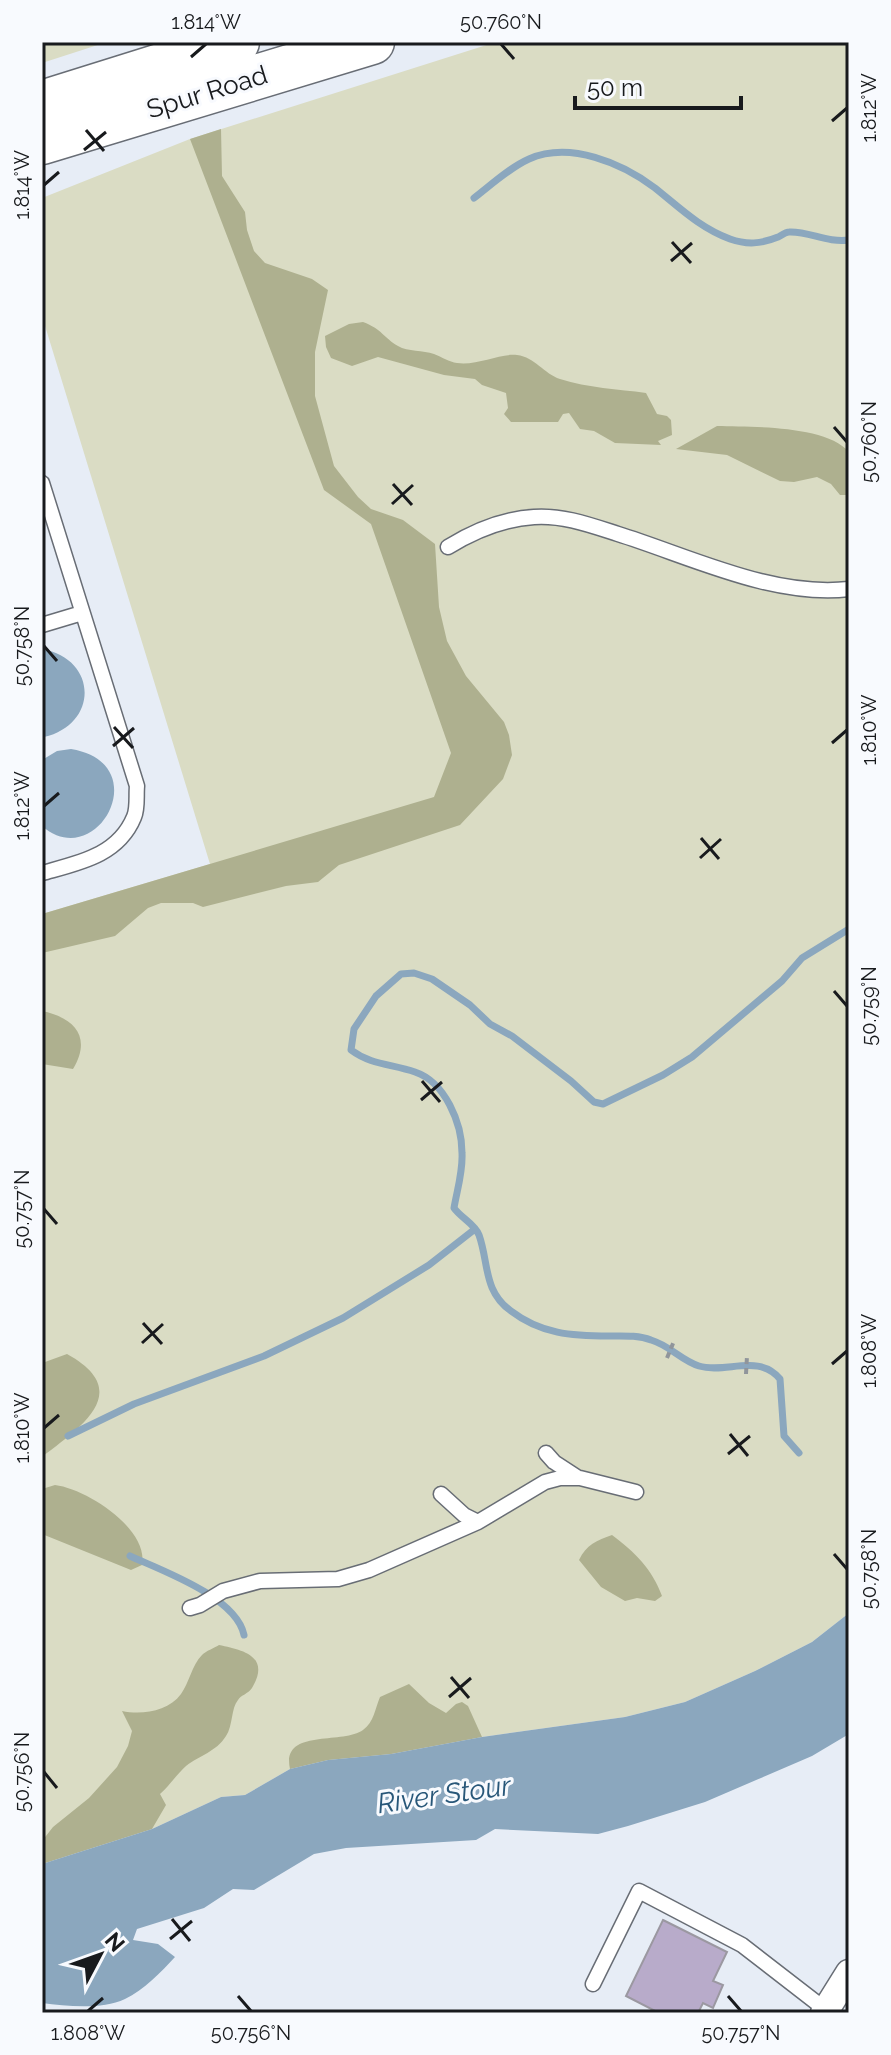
<svg xmlns="http://www.w3.org/2000/svg" width="891" height="2055" viewBox="0 0 891 2055" font-family="Raleway,sans-serif">
	<style>
		.green { fill: #dadcc4 }
		.forest { fill: #aeb08f }
		.water { fill: #8ba7be }
		.lines { fill: none; stroke-linecap: round; stroke-linejoin: round }
		.stream { stroke: #8ba7be; stroke-width: 7 }
		.building { fill: #b8abca; stroke: #9b98a1; stroke-width: 2 }
		.service-casing { stroke: #686d75; stroke-width: 17 }
		.minor-casing { stroke: #686d75; stroke-width: 29 }
		.trunk-casing { stroke: #686d75; stroke-width: 47 }
		.path { stroke: #90959b; stroke-width: 4; stroke-dasharray: 6 4; stroke-linecap: butt }
		.service { stroke: #fff; stroke-width: 14 }
		.minor { stroke: #fff; stroke-width: 26 }
		.trunk { stroke: #fff; stroke-width: 44 }
		.ticks { fill: none; stroke: #181a1d; stroke-width: 3 }
		.labels { text-anchor: middle; stroke-width: 6; stroke-linejoin: round; paint-order: stroke }
		.street-label { font-size: 26px; fill: #181a1d; stroke: #f8fafe }
		.water-label { font-size: 28px; font-style: italic; fill: #285779; stroke: #f8fafe }
		.neatline { fill: none; stroke: #181a1d; stroke-width: 3 }
		.ticks-label { font-size: 20px; text-anchor: middle; fill: #181a1d }
	</style>
	<rect width="100%" height="100%" fill="#e7edf6"/>
	<path class="green" d="M42 42H107L42 63Z
		M496 42H849V1613L812 1642 755 1671 685 1702 625 1717 482 1737 391 1754 328 1760 290 1769 245 1795 221 1797 152 1829 42 1864V914L210 864 42 316V198L190 139Z"/>
	<path class="forest" d="M221 129 222 176 245 212 247 230 254 251 265 263 312 279 328 290 315 352V396L334 466 358 497 371 509 403 520 435 544 439 607 447 641 466 676 504 722 509 735 512 755 503 779 460 825 339 865 318 882 286 886 203 907 193 903H161L148 908 115 936 42 953V914L434 797 451 753 371 524 324 490 190 139Z
		M363 322C382 329 384 338 398 346 408 352 423 350 434 354 442 357 449 362 457 363 477 366 500 353 517 355 535 357 544 374 560 379 588 388 618 389 646 393L657 414 667 416 671 420 672 435 658 441 661 445 615 443 594 431 580 429 569 413 563 414 558 422H511L504 414 508 408 506 393 482 385 475 379 444 375 378 357 352 366 331 358 326 347 325 336 349 324Z
		M717 426C751 427 826 425 849 452V495H840L831 484 817 477 794 482 780 481 727 455 676 449Z
		M42 1011C75 1018 92 1037 73 1069L42 1064Z
		M67 1354C136 1392 79 1428 42 1457V1367L45 1362Z
		M55 1485C87 1489 149 1529 142 1565L131 1570 42 1534V1489Z
		M612 1535C635 1552 652 1569 662 1596L655 1601 637 1598 625 1601 601 1587 579 1560C586 1545 597 1540 612 1535Z
		M219 1645C243 1650 271 1656 252 1688 248 1694 241 1695 238 1700 231 1708 233 1726 226 1736 216 1752 200 1755 186 1766 177 1774 170 1785 160 1794L166 1805 152 1829 42 1864V1841L53 1827 89 1798 117 1767 128 1746 132 1731 122 1711C141 1715 168 1712 181 1694 189 1683 192 1665 202 1655 206 1651 214 1648 219 1645Z
		M409 1684 429 1703 446 1713 456 1704 462 1702 468 1706 482 1737 391 1754 328 1760 290 1769C281 1728 342 1745 363 1730 374 1722 375 1709 380 1697Z"/>
	<path class="water" d="M42 649C98 659 99 724 44 737Z
		M71 749C157 763 97 874 42 826V760L57 751Z
		M849 1613V1734L812 1756 705 1802 628 1826 598 1834 495 1829 476 1840 346 1848 314 1854 254 1890 233 1889 204 1908 137 1929 133 1940 158 1944 175 1957C161 1972 144 1990 125 1999 101 2010 67 2006 42 2003V1864L152 1829 221 1797 245 1795 290 1769 328 1760 391 1754 482 1737 625 1717 685 1702 755 1671 812 1642Z"/>
	<g class="lines">
		<path class="stream" d="M474 198C491 185 509 168 529 159 570 141 622 163 655 188 680 208 700 228 730 239 747 245 761 244 778 237 780 236 786 232 789 232 809 231 827 243 849 240
			M68 1436 134 1404 264 1356 343 1318 429 1265 475 1229
			M799 1453 784 1436 780 1379C759 1353 726 1374 699 1366 682 1361 669 1345 651 1340 638 1335 623 1336 609 1336 572 1336 541 1334 511 1311 483 1291 489 1263 479 1235 475 1224 461 1218 454 1208 457 1190 463 1172 462 1153 462 1123 445 1082 415 1072 392 1064 371 1065 351 1050L354 1029 376 996 401 974 414 973 432 979 470 1005 490 1024 512 1036 571 1081 594 1102 603 1104 663 1075 692 1057 782 981 802 958 849 929
			M130 1556C163 1571 236 1597 244 1635"/>
	</g>
	<path class="building" d="M663 1920 727 1952 713 1981 723 1985 713 2008 703 2003 698 2013H659L626 1996Z"/>
	<g class="lines">
		<defs>
			<path id="service" d="M42 483 137 786C136 796 138 808 134 817 118 856 78 863 42 873
				M448 547C474 531 502 519 534 517 563 515 590 525 618 534 689 556 773 598 849 589
				M42 625 82 613
				M546 1453 554 1462 577 1477
				M441 1494 464 1515 478 1522
				M190 1608 200 1605 223 1591 260 1581 338 1579 369 1570 478 1522 545 1482 560 1478H580L636 1492
				M593 1984 639 1891 742 1945 826 2010"/>
			<path id="minor" d="M824 2013 849 1973"/>
			<path id="trunk" d="M42 103 237 42
				M42 142 372 42"/>
		</defs>
		<use href="#service" class="service-casing"/>
		<use href="#minor" class="minor-casing"/>
		<use href="#trunk" class="trunk-casing"/>
		<path class="path" d="M667 1358 674 1341
			M746 1374 747 1356"/>
		<use href="#service" class="service"/>
		<use href="#minor" class="minor"/>
		<use href="#trunk" class="trunk"/>
	</g>
	<path class="ticks" d="M501 44 514 59M191 57 206 44M832 121 847 108M86 130 104 151M84 150 106 132M44 185 59 172M672 242 691 263M671 261 692 243M834 427 847 442M393 484 412 505M392 504 413 485M44 646 57 661M114 727 133 748M832 743 847 730M113 746 134 728M44 806 59 793M701 838 719 859M700 858 721 839M834 991 847 1006M422 1081 440 1102M421 1100 442 1082M44 1209 57 1224M143 1323 162 1344M142 1343 163 1324M832 1364 847 1351M44 1428 59 1415M730 1434 748 1456M728 1454 750 1436M834 1554 847 1569M451 1677 469 1698M449 1697 471 1678M44 1772 57 1788M172 1919 190 1941M170 1939 192 1921M238 1996 251 2011M728 1996 741 2011M88 2011 103 1998"/>
	<g class="labels">
		<g class="street-label">
			<text transform="translate(207 92) rotate(-17)" y="9">Spur Road</text>
		</g>
		<g class="water-label">
			<text transform="translate(444 1794) rotate(-8)" y="10">River Stour</text>
		</g>
	</g>
	<rect width="891" height="2055" fill="none" stroke="#f8fafe" stroke-width="88"/>
	<g transform="translate(100 1955) rotate(49)" stroke="#f8fafe" stroke-width="6" paint-order="stroke">
	<path d="M0-6L14 30L0 20L-14 30Z" fill="#181a1d"/>
	<text y="-12" font-size="22" font-weight="bold" text-anchor="middle" fill="#181a1d">N</text>
	</g>
	<path d="M575 96v12h166v-12" fill="none" stroke="#181a1d" stroke-width="4"/>
	<text x="587" y="96" font-size="24" fill="#181a1d" stroke="#f8fafe" stroke-width="6" paint-order="stroke">50 m</text>
	<rect x="44" y="44" width="803" height="1967" class="neatline"/>
	<g class="ticks-label">
		<text x="206" y="29">1.814°W</text>
		<text x="501" y="29">50.760°N</text>
		<text transform="translate(869 108) rotate(-90)" y="7">1.812°W</text>
		<text transform="translate(22 185) rotate(-90)" y="7">1.814°W</text>
		<text transform="translate(869 442) rotate(-90)" y="7">50.760°N</text>
		<text transform="translate(22 646) rotate(-90)" y="7">50.758°N</text>
		<text transform="translate(869 730) rotate(-90)" y="7">1.810°W</text>
		<text transform="translate(22 806) rotate(-90)" y="7">1.812°W</text>
		<text transform="translate(869 1006) rotate(-90)" y="7">50.759°N</text>
		<text transform="translate(22 1209) rotate(-90)" y="7">50.757°N</text>
		<text transform="translate(869 1351) rotate(-90)" y="7">1.808°W</text>
		<text transform="translate(22 1428) rotate(-90)" y="7">1.810°W</text>
		<text transform="translate(869 1569) rotate(-90)" y="7">50.758°N</text>
		<text transform="translate(22 1772) rotate(-90)" y="7">50.756°N</text>
		<text x="88" y="2040">1.808°W</text>
		<text x="251" y="2040">50.756°N</text>
		<text x="741" y="2040">50.757°N</text>
	</g>
</svg>
